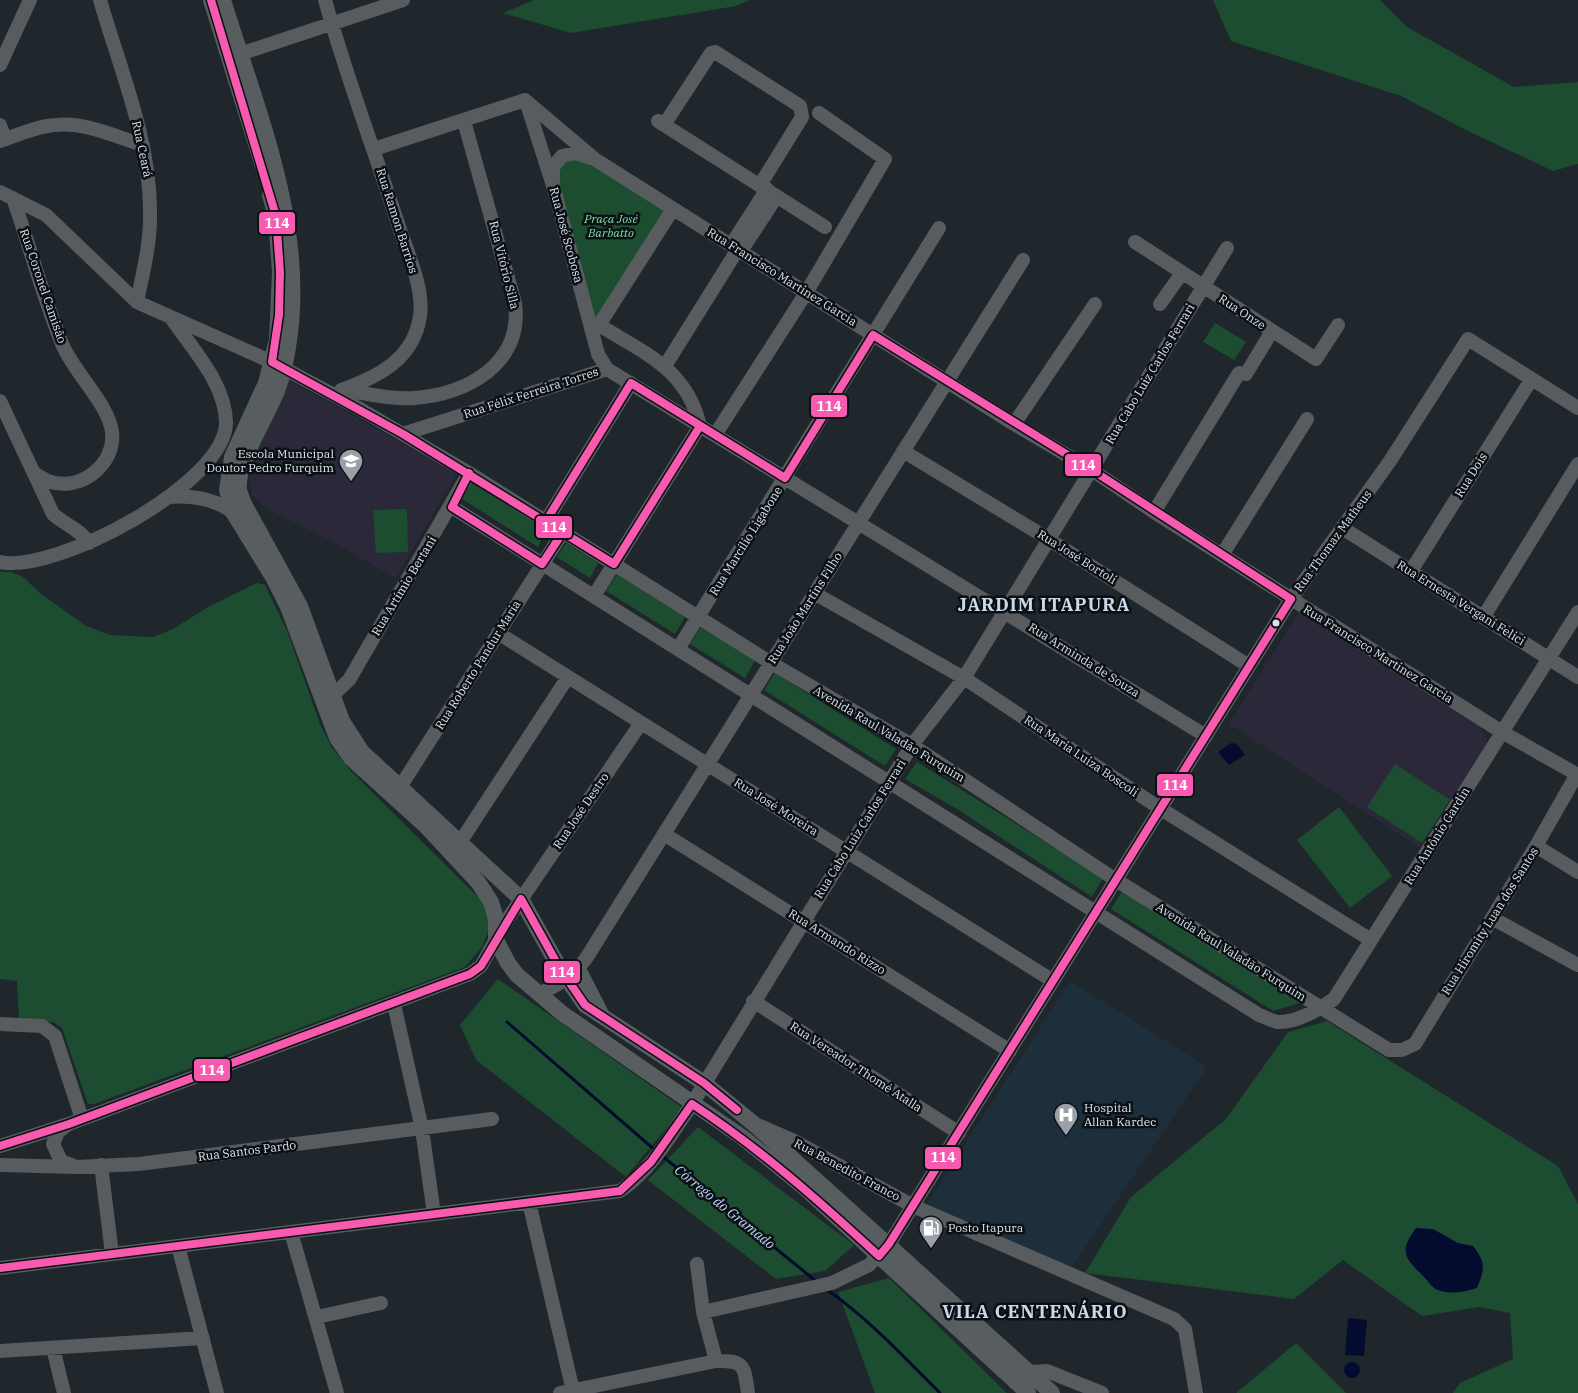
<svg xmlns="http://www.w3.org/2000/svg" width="1578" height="1393" viewBox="0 0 1578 1393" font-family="'IBM Plex Serif',serif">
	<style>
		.built { fill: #1e2f3c }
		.education { fill: #2b2939 }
		.green { fill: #1c4d30 }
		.water { fill: #030c2f }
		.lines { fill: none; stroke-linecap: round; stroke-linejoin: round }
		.stream { stroke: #030c2f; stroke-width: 3 }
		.minor { stroke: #585c5f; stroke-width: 14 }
		.major { stroke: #585d60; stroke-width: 16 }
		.bus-1-casing { stroke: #0a0f14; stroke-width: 11 }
		.bus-1 { stroke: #f75aaf; stroke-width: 8 }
		.bus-dot { fill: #dae2e9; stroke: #0a0f14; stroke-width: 2 }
		.labels { text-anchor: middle; stroke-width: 5; stroke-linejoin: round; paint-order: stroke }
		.street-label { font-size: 12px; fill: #dae2e9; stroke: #0a0f14 }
		.park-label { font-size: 12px; font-style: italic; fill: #7fe0a0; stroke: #0a0f14 }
		.poi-label { font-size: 12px; fill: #dae2e9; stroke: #0a0f14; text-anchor: start }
		.water-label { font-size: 14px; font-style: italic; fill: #bfd5f6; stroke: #0a0f14 }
		.district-label { font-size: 18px; font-weight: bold; letter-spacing: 1px; fill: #c9d9e7; stroke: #0a0f14 }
		.line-badge { stroke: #0a0f14; stroke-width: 2 }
		.badge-label { font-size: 14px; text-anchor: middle; font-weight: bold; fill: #fff }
	</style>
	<rect width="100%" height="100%" fill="#1f262c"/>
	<path class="built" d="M1070 981 1207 1067 1070 1270 927 1204Z"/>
	<path class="education" d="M288 380 455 472 456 475 396 578 322 536 266 508 252 495 249 476 251 460Z
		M1299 612 1481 727 1488 743 1419 847 1229 724Z"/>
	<path class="green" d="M534 0H750L736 6 571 33 503 13Z
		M1213 0H1380L1407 27 1514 87 1578 82V164L1553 171 1470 132 1401 96 1231 41Z
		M577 156 667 213 598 318 594 317 558 183C558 163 561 164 577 156Z
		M1215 323 1246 342 1234 360 1203 342Z
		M471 483 547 530 538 547 462 499Z
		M407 509 408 552 376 553 373 510Z
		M566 543 598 563 590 578 557 557Z
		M0 572H11L23 577 40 593 86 626 110 635 153 637 173 629 208 607 257 583 265 585 288 633 320 724 331 746 351 771 481 900 492 922 482 947 465 967 94 1104H88L62 1028 53 1022 19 1021 17 981 0 979Z
		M617 574 685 617 675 634 606 591Z
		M701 627 755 660 745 678 690 644Z
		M775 673 896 749 885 766 764 690Z
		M917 762 1103 878 1092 897 957 809 905 779Z
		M1395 764 1450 800 1422 843 1367 807Z
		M1339 807 1392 876 1350 908 1297 840Z
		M1123 890 1302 1002 1273 1011 1111 909Z
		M498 979 683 1108 626 1177 476 1060 460 1025Z
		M1327 1021 1558 1166 1578 1204V1393H1453L1460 1383 1513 1359 1510 1313 1479 1307 1422 1316 1343 1260 1294 1299 1085 1273 1131 1197 1226 1119 1288 1032Z
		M698 1127 854 1245 825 1271 776 1279 648 1180Z
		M889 1278 1007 1393H875L838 1292Z
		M1296 1343 1346 1393H1236Z"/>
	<path class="water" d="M1231 743 1237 744 1245 755 1229 765 1218 752Z
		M1416 1228 1433 1229 1458 1243 1473 1246C1486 1263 1485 1268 1477 1288 1464 1292 1452 1295 1438 1290 1433 1289 1428 1281 1424 1277 1405 1258 1398 1252 1416 1228Z
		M1348 1318 1367 1320 1364 1356 1345 1355Z
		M1344 1370a8 8 0 1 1 16 0a8 8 0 1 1-16 0Z"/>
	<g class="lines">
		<path class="stream" d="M507 1022 656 1151
			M661 1155 817 1282
			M826 1289C869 1319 903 1356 940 1393"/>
		<path class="minor" d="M100 0C120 69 150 139 150 211 151 242 143 272 137 302
			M325 0C346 76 374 149 398 224 407 252 424 287 420 316 414 359 378 377 341 390
			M231 57 403 0
			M0 65 30 0
			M525 100 596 160 1014 424 1092 470 1154 512 1502 732 1578 775
			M526 101 554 189 598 354 607 369 1206 736
			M658 121 825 227
			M0 125 5 139
			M664 125 711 53 715 52 800 106 802 117 760 185
			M0 141C18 135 37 126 56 125 86 122 116 137 143 145
			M374 149 525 100
			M553 181V167L562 156 576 153 591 158
			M0 192 46 215 137 302 272 362 360 409 469 473 771 663 912 745 1116 880 1389 1050H1402L1415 1044 1536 846 1577 774
			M13 198C30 247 43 298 63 346 74 372 109 405 112 432 116 465 79 493 48 481 44 479 39 476 35 474
			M1135 242 1316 359 1338 325
			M731 245 767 189
			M741 251 777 196
			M1160 304 1182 273
			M591 327 599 325 673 209
			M665 366 738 249
			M1246 374 1272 331
			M343 390C366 393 392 400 415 398 468 394 523 363 515 303L464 121
			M0 401 53 514C65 525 80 529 89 543
			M1014 424 1095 304
			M403 434 607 369
			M715 435 806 293 885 159 819 113
			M903 451 1050 540 1249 666
			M168 497C191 495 213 498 233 512
			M452 507 1259 1015C1265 1017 1272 1021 1278 1022 1296 1023 1320 1009 1334 999L1578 612
			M1154 512 1239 373
			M546 521 631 383
			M1344 529 1578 677
			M1222 555 1307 419
			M0 562C55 574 227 483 226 422 225 383 193 350 172 319
			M1411 571 1531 380
			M814 593 964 678 1161 809 1371 940
			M594 596 700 426C687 369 644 353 599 325
			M1484 616 1578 464
			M498 633 1053 981
			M678 649 939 228
			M333 695 349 680 469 473
			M395 795 563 532
			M664 834 1010 1051
			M1536 846 1578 872
			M455 850 568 677
			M1492 918 1578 965
			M540 993C560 985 575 974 587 957L1023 260
			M753 1001 959 1133
			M394 1004 422 1129 434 1214
			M0 1024 42 1026 55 1036 82 1119
			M66 1126 58 1132 53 1144 61 1161 74 1166
			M760 1126 794 1141 913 1206 1174 1319 1185 1329 1196 1393
			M0 1146 69 1124 470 974 481 966 503 926 641 723
			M0 1165 76 1167 139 1164 492 1119
			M101 1165 112 1254
			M529 1202 573 1391
			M291 1232 337 1393
			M178 1246 217 1393
			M697 1264 703 1312 716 1361
			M0 1268 620 1191C652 1169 671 1135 692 1104L912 745 964 678 1227 248
			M703 1312 832 1283 869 1265 889 1244 1291 599 1390 461 1468 339 1578 408
			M317 1317 381 1303
			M53 1348 64 1393
			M0 1351 203 1338
			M1029 1372 1047 1371 1102 1393
			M560 1393 716 1361C746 1360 744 1367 748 1393"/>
		<path class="major" d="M211 0 263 166
			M223 0C257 111 308 228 288 347 286 362 282 377 277 391 267 417 236 463 239 490 240 494 242 499 244 504L300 606 342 721 362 752 521 899 559 967 585 1005 704 1083 754 1124 1052 1393
			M270 195 276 216 280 272 277 340 266 383 232 457 227 490 233 512 273 577 288 607 337 738 351 758 426 826 478 882 491 902 496 919V940L508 963 517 975 563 1014 742 1137 805 1188 1028 1393
			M578 969 601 1014"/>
		<defs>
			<path id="bus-1" d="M211 0 276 216 280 272 279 315 272 362 403 434 614 564 700 426
				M873 335 1092 470 1291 599
				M469 473 452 507 542 564 563 532
				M785 478 873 335
				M546 521 631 383 785 478
				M0 1146 69 1124 470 974 481 966 521 899 559 967 585 1005 704 1083 737 1110
				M0 1268 620 1191 651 1162 692 1104C762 1150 818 1200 879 1256L889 1244 1291 599"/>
		</defs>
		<use href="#bus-1" class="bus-1-casing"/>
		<use href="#bus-1" class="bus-1"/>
	</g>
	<defs>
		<symbol id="school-pin" viewBox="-11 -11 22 30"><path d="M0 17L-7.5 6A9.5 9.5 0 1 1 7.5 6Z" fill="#99a0a7" stroke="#0a0f14"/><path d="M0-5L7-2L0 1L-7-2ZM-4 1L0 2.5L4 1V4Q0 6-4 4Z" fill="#fff"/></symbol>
		<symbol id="hospital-pin" viewBox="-11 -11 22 30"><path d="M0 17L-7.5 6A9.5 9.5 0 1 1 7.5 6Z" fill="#99a0a7" stroke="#0a0f14"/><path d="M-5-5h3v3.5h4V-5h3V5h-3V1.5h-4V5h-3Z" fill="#fff"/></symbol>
		<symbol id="fuel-pin" viewBox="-11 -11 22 30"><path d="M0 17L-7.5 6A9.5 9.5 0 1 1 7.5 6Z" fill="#99a0a7" stroke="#0a0f14"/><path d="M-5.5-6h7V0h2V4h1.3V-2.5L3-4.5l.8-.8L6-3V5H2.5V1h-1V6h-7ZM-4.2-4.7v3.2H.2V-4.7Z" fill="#fff"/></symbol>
	</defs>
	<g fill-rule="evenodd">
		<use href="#school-pin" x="337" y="447" width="28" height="38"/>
		<use href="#hospital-pin" x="1052" y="1101" width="28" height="38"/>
		<use href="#fuel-pin" x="917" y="1214" width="28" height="38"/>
	</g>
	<circle class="bus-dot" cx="1276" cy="623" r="4.5"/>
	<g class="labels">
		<g class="street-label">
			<text transform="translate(142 149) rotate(78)" y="4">Rua Ceará</text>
			<text transform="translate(397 221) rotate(72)" y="4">Rua Ramon Barrios</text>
			<text transform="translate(566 235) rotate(75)" y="4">Rua José Scobosa</text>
			<text transform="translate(504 265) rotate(76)" y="4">Rua Vitório Silla</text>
			<text transform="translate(782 277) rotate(32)" y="4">Rua Francisco Martinez Garcia</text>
			<text transform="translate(43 286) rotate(71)" y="4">Rua Coronel Camisão</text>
			<text transform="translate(1242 312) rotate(33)" y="4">Rua Onze</text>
			<text transform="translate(1150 374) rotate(-59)" y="4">Rua Cabo Luiz Carlos Ferrari</text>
			<text transform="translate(531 393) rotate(-18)" y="4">Rua Félix Ferreira Torres</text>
			<text transform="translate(1471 475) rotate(-58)" y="4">Rua Dois</text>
			<text transform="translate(746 541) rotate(-58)" y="4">Rua Marcílio Ligabone</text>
			<text transform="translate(1333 541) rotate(-54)" y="4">Rua Thomaz Matheus</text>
			<text transform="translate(1077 557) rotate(32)" y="4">Rua José Bortoli</text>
			<text transform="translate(404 586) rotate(-59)" y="4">Rua Artímio Bertani</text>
			<text transform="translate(1461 603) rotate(32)" y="4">Rua Ernesta Vergani Felici</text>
			<text transform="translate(805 608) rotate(-58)" y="4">Rua João Martins Filho</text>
			<text transform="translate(1378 654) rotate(32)" y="4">Rua Francisco Martinez Garcia</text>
			<text transform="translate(1084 660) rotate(32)" y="4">Rua Arminda de Souza</text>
			<text transform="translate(478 665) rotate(-58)" y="4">Rua Roberto Pandur Maria</text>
			<text transform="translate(889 734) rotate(31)" y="4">Avenida Raul Valadão Furquim</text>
			<text transform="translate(1081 756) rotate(34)" y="4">Rua Maria Luiza Boscoli</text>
			<text transform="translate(776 807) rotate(32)" y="4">Rua José Moreira</text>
			<text transform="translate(581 811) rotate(-56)" y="4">Rua José Destro</text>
			<text transform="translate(860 829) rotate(-58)" y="4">Rua Cabo Luiz Carlos Ferrari</text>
			<text transform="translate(1437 836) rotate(-58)" y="4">Rua Antônio Gardin</text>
			<text transform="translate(1490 921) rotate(-58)" y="4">Rua Hiromity Luan dos Santos</text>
			<text transform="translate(837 942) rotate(32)" y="4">Rua Armando Rizzo</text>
			<text transform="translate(1231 952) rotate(32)" y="4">Avenida Raul Valadão Furquim</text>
			<text transform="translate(856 1067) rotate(33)" y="4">Rua Vereador Thomé Atalla</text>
			<text transform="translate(247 1151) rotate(-7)" y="4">Rua Santos Pardo</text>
			<text transform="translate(847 1170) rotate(28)" y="4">Rua Benedito Franco</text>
		</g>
		<g class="park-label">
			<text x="611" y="223">Praça José<tspan x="611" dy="14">Barbatto</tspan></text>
		</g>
		<g class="poi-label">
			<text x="334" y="458" text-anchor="end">Escola Municipal<tspan x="334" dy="14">Doutor Pedro Furquim</tspan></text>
			<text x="1084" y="1112">Hospital<tspan x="1084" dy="14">Allan Kardec</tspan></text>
			<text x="948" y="1232">Posto Itapura</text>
		</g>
		<g class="water-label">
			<text transform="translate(725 1207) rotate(39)" y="5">Córrego do Gramado</text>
		</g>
		<g class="district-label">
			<text x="1044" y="611">JARDIM ITAPURA</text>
			<text x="1035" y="1318">VILA CENTENÁRIO</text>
		</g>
	</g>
	<g class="line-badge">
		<rect x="258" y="211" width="38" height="24" rx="5" fill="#f75aaf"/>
		<rect x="810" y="394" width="38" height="24" rx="5" fill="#f75aaf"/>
		<rect x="1064" y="453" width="38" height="24" rx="5" fill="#f75aaf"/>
		<rect x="535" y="515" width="38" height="24" rx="5" fill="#f75aaf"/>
		<rect x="1156" y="773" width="38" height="24" rx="5" fill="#f75aaf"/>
		<rect x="543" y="960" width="38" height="24" rx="5" fill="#f75aaf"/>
		<rect x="193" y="1058" width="38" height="24" rx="5" fill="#f75aaf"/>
		<rect x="924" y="1146" width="38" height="24" rx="5" fill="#f75aaf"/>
	</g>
	<g class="badge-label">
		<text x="277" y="228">114</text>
		<text x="829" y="411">114</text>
		<text x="1083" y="470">114</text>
		<text x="554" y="532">114</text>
		<text x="1175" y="790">114</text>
		<text x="562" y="977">114</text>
		<text x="212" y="1075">114</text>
		<text x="943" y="1162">114</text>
	</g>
</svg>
